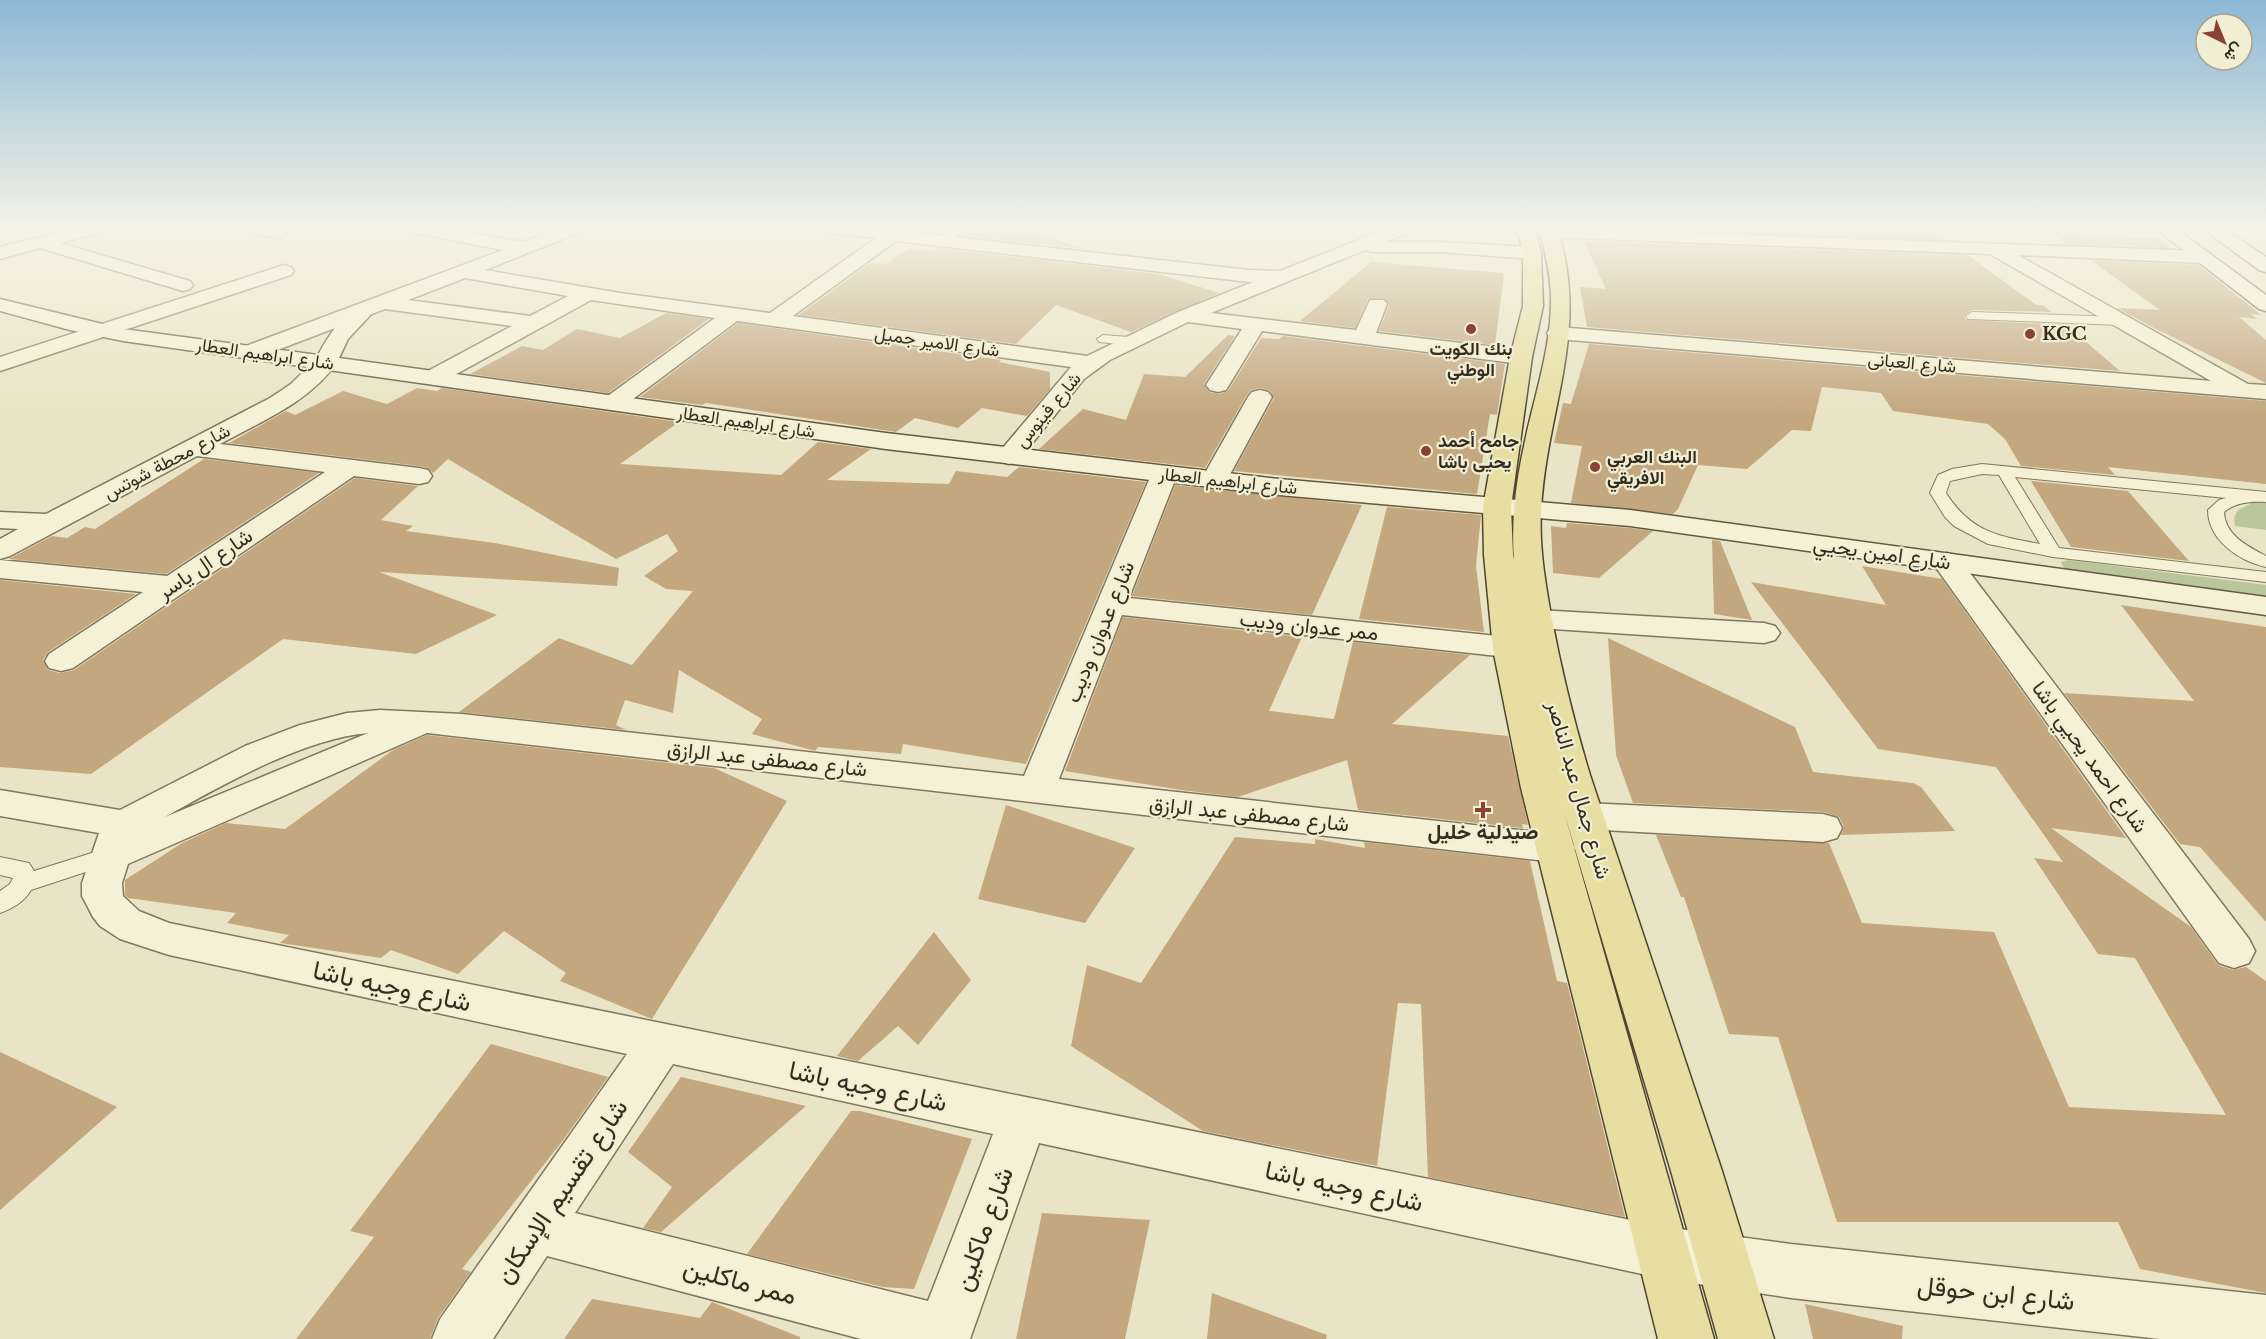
<svg xmlns="http://www.w3.org/2000/svg" width="2266" height="1339" viewBox="0 0 2266 1339" font-family="'Libre Baskerville',Vazirmatn,serif">
	<style>
		.green { fill: #b9c69a }
		.building { fill: #c3a77f }
		.lines { fill: none; stroke-linecap: round; stroke-linejoin: round }
		.lane-casing { stroke: #82775d; stroke-width: 2 }
		.street-casing { stroke: #82775d; stroke-width: 3 }
		.secondary-casing { stroke: #645840; stroke-width: 3 }
		.primary-casing { stroke: #504531; stroke-width: 3 }
		.lane { fill: #f5f1d7; fill-rule: evenodd }
		.street { fill: #f5f1d7; fill-rule: evenodd }
		.secondary { fill: #f5f1d7; fill-rule: evenodd }
		.primary { fill: #e8dea1; fill-rule: evenodd }
		.poi-dot { fill: #8a4234; stroke: #f1eed4; stroke-width: 2 }
		.labels { text-anchor: middle; stroke-width: 4.5; stroke-linejoin: round; paint-order: stroke }
		.far-poi-label { font-size: 18px; font-weight: bold; fill: #342d1f; stroke: #f1eed4; text-anchor: start }
		.far-street-label { font-size: 18px; fill: #342d1f; stroke: #f1eed4 }
		.street-label { font-size: 21px; fill: #342d1f; stroke: #f1eed4 }
		.poi-label { font-size: 21px; font-weight: bold; fill: #342d1f; stroke: #f1eed4 }
		.near-street-label { font-size: 26px; fill: #342d1f; stroke: #f1eed4 }
	</style>
	<rect width="100%" height="100%" fill="#e9e4c5"/>
	<path class="green" d="M2266 502V530L2235 526 2234 518 2238 510 2252 503Z
		M2068 560 2266 585V598L2065 571 2061 562Z"/>
	<path class="building" d="M969 228H1034L1033 232 1084 249 961 235Z
		M1598 228H1931L1947 240Z
		M2052 233 2148 238 2159 239 2170 248 2067 244Z
		M1584 241 1968 255 2036 305H2043L2051 312 1972 310 1964 316 1966 320 2066 325 2120 371 1587 327 1580 287 1606 289Z
		M909 248 932 251 936 248 1159 274 1219 293 1131 332 1056 305 1016 344 799 315 870 263 886 264Z
		M2090 260 2199 265 2261 315 2251 314 2257 319 2239 317 2266 340V383L2152 327 2117 308 2160 310Z
		M1371 262 1504 273 1495 345 1379 331 1389 305 1384 298 1368 299 1355 328 1300 321Z
		M666 313 709 319 608 393 470 374 522 346 543 350 577 329 620 338Z
		M738 323 1001 360 999 362 1050 372V389L1027 416 982 408 958 428 915 418 896 432 706 403 702 405 640 397Z
		M1228 335 1235 336 1204 384 1209 392 1219 394 1228 391 1261 338 1279 339 1283 336 1505 364 1497 415 1490 414 1477 494 1234 471 1274 398 1270 391 1261 388 1251 390 1246 396 1205 468 1039 449 1083 409 1126 420 1144 374 1185 377Z
		M1589 344 2266 401V484L2108 467 2115 475 2021 466 2005 439 1988 424 1893 411 1881 393 1822 387 1811 431 1792 430 1747 469 1698 465 1678 509 1673 514 1571 503 1582 446 1554 443 1563 403 1571 404Z
		M417 388 437 391 442 388 679 422 620 464 781 475 818 442 871 449 827 480 949 484 956 471 1007 477 1019 467 1146 482 1026 764 903 744 901 754 818 747 815 751 812 750 752 734 762 719 679 670 673 713 625 700 616 725 626 730 459 712 559 638 632 665 693 591 666 589 644 576 678 551 667 534 616 559 448 459 433 473 428 468 419 466 229 443 286 411 295 415 343 391 387 404Z
		M204 459 319 473 166 574 9 559 52 536 67 538 85 527 95 529Z
		M355 478 418 486 381 520 413 526 406 531 495 543 619 568 617 586 379 572 497 615 416 654 283 639 91 774 0 767V580L136 594 48 652 43 660 48 670 60 673 74 670Z
		M2031 481 2128 491 2189 561 2071 547Z
		M1175 485 1362 505 1312 615 1132 596Z
		M1387 507 1481 515 1476 566 1484 632 1359 619Z
		M1567 523 1630 528 1653 531 1599 578 1553 573 1551 526 1566 528Z
		M1712 540 1720 541 1752 620 1714 614Z
		M1862 566 1942 579 2126 838 2051 828 2191 927 2218 965 2233 970 2246 967 2266 981V1293L2140 1269 2118 1222H1837L1778 1037 1729 1034 1684 897H1681L1656 835 1829 843 1862 923 1994 932 2069 1107 2226 1115 2135 958 2098 954 2034 858 2063 862 1996 767 1878 749 1751 582 1886 605Z
		M2121 605 2266 627V922L2200 847 2180 844 2064 693 2194 701Z
		M1123 617 1302 637 1269 711 1334 719 1353 642 1470 655 1392 724 1508 736 1528 825 1522 824 1523 828 1358 810 1347 760 1238 797 1181 790 1065 771Z
		M1608 638 1795 727 1813 772 1913 783 1921 787 1955 831 1841 835 1844 827 1839 817 1824 812 1633 803 1616 755Z
		M427 735 714 768 787 801 652 1019 560 981 566 973 504 931 458 974 391 950 381 958 280 943 289 935 227 923 236 913 128 898 125 895V880L182 843 226 823 285 829 393 750Z
		M1006 805 1135 848 1085 923 978 899Z
		M1235 837 1315 844V839L1365 848 1364 842 1530 861 1557 981 1567 983 1625 1217 1428 1177 1421 1004 1398 1003 1377 1166 1203 1131 1071 1046 1087 965 1141 983Z
		M934 932 971 980 918 1045 898 1026 858 1061 837 1056Z
		M491 1044 608 1077 564 1139 462 1269 471 1272 438 1318 430 1339H296L374 1237 350 1231Z
		M0 1052 117 1107 0 1210Z
		M681 1077 806 1106 661 1232 643 1228 672 1187 628 1152Z
		M851 1111H860L972 1139 914 1289 883 1287 747 1254Z
		M1042 1213 1150 1220 1125 1339H1016Z
		M1212 1293 1327 1335 1326 1339H1207Z
		M592 1299 700 1318 712 1302 800 1337V1339H564Z
		M1805 1304 1903 1326 1902 1339H1813Z"/>
	<g class="lines">
		<defs>
			<path id="lane" d="M956 228H967L945 244H937V240Z
				M1972 312 2121 317 2127 321 2121 325 1968 319 1966 316Z
				M1103 335 1129 337 1135 341 1129 345 1099 342 1097 339Z
				M1982 464 2266 492V502C2251 501 2236 502 2224 512 2225 535 2247 546 2266 556V567C2239 561 2208 540 2208 510L2219 500 2226 498 2015 477 2059 548 2266 572V582L2053 557 1988 544 1954 526 1945 517 1930 493 1938 475 1952 469ZM1982 474 1999 475 2040 544C1997 536 1971 532 1946 493L1950 481Z
				M111 847 119 849 123 855 119 861 31 890C25 901 12 909 0 913V891L10 884 13 878 0 875V857L29 863 34 871Z"/>
			<path id="street" d="M78 228H106L103 232 60 243 190 281 193 285 190 289 183 291 40 248 0 259V247Z
				M247 228 283 229 286 233 283 237 277 238 250 232Z
				M405 228H442L523 242 560 228H584L581 232 485 270 620 293 770 313 876 238 831 233 825 232 822 228H874L1249 270 1280 271 1389 228H1413L1410 232 1386 242H1440L1532 247 1539 249 1541 253 1539 257 1532 259 1440 252H1372L1365 250 1211 313 1356 330 1370 300H1384L1387 304 1376 333 1521 350 1529 352 1532 357 1529 362 1521 364 1262 331 1226 390 1218 392 1210 390 1206 385 1242 329 1188 322 1110 360 1084 379 1018 461 1009 464 1000 461 996 456 1071 367 737 321 621 408 613 410 605 408 601 403 605 398 715 318 591 300 442 382 434 384 426 382 423 377 426 372 512 326 385 309 259 357 251 359 243 357 240 352 243 347 503 250 414 233 408 232ZM896 241 1249 282H1253L1178 312 1087 356 793 316ZM465 278 568 296 530 316 408 300Z
				M1544 228 2203 251 2210 253 2212 257 2210 261 2203 263 2018 255 2248 384 2266 385V399L1558 339 1550 338 1547 333 1550 328 1558 327 2211 381 1990 254 1550 237 1544 236 1541 232Z
				M284 265 291 267 294 271 291 275 0 371V357Z
				M326 355 334 357 337 362C310 402 262 421 220 444L419 468 428 470 432 476 428 482 419 484 354 476 73 668 61 671 49 668 45 661 49 654 143 592 0 578V560L167 576 325 472 197 456 10 556 0 559V539L18 529 0 528V512L46 514 270 398 291 384 318 357Z
				M1260 390 1268 392 1272 397 1227 480 1223 486 1214 488 1205 486 1201 480 1248 397 1252 392Z
				M1164 467 1173 469 1177 475 1129 598 1507 637 1518 640 1523 647 1518 654 1507 657 1122 615 1059 779 1555 834 1569 838 1575 848 1569 858 1555 862 427 733 128 864 122 883 123 896 139 911 169 923 1665 1227 1791 1244 2266 1295V1339H2160L1791 1298 1665 1279 1039 1143 970 1339H861L547 1256 493 1339H432L440 1319 627 1054 169 955 120 939 100 926 93 917 82 896V883L99 833 0 816V790L120 810 245 746 300 725 347 713 380 710 462 714 1024 776 1151 475 1155 469ZM368 733 165 817C222 785 303 739 368 733ZM673 1064 993 1134 928 1301 575 1213Z
				M1947 553 1957 556 2249 939 2255 951 2249 963 2234 968 2219 963 1932 562 1937 556Z
				M1538 610 1764 623 1775 626 1780 633 1775 640 1764 643 1538 628 1527 626 1522 619 1527 612Z
				M1585 803 1823 814 1837 818 1842 828 1837 838 1823 842 1585 829 1572 825 1566 816 1572 807Z"/>
			<path id="secondary" d="M2155 228H2175L2266 295V311L2259 309Z
				M2202 228H2222L2266 257V272L2259 270Z
				M0 299 123 329 318 355C327 338 350 299 373 305L376 309 348 339 339 358 886 433 1279 479 1630 510 2266 597V615L1630 526 1279 495 886 449 123 341 70 330 0 311Z"/>
			<path id="primary" d="M1517 228H1535L1541 253 1543 306 1532 357 1511 507 1513 555 1514 560C1511 520 1516 481 1525 441 1535 394 1552 345 1551 296 1550 272 1545 251 1539 228H1557C1591 330 1546 410 1541 511 1539 546 1545 581 1551 615 1561 669 1574 722 1590 775L1722 1171 1774 1339H1718L1671 1171 1564 812 1714 1339H1658L1521 788 1493 649 1484 555 1483 507 1510 357 1523 306V253Z"/>
		</defs>
		<use href="#lane" class="lane-casing"/>
		<use href="#street" class="street-casing"/>
		<use href="#secondary" class="secondary-casing"/>
		<use href="#primary" class="primary-casing"/>
		<use href="#lane" class="lane"/>
		<use href="#street" class="street"/>
		<use href="#secondary" class="secondary"/>
		<use href="#primary" class="primary"/>
	</g>
	<linearGradient id="sky" x2="0" y2="1"><stop stop-color="#8db8d6"/><stop offset="0.55" stop-color="#f5f3e5"/><stop offset="1" stop-color="#f5f3e5" stop-opacity="0"/></linearGradient>
	<rect width="2266" height="415" fill="url(#sky)"/>
	<g class="poi-dot">
		<circle cx="1471" cy="329" r="6"/>
		<circle cx="2030" cy="334" r="6"/>
		<circle cx="1426" cy="451" r="6"/>
		<circle cx="1595" cy="467" r="6"/>
		<path d="M1480 801h6v6h6v6h-6v6h-6v-6h-6v-6h6z"/>
	</g>
	<g class="labels">
		<g class="far-poi-label">
			<text x="2042" y="340">KGC</text>
			<text x="1471" y="355" text-anchor="middle">بنك الكويت<tspan x="1471" dy="21">الوطني</tspan></text>
			<text x="1438" y="447">جامح أحمد<tspan x="1438" dy="21">يحيى باشا</tspan></text>
			<text x="1607" y="463">البنك العربي<tspan x="1607" dy="21">الافريقي</tspan></text>
		</g>
		<g class="far-street-label">
			<text transform="translate(937 342) rotate(8)" y="6">شارع الامير جميل</text>
			<text transform="translate(265 354) rotate(8)" y="6">شارع ابراهيم العطار</text>
			<text transform="translate(1912 363) rotate(5)" y="6">شارع العبانى</text>
			<text transform="translate(1048 410) rotate(-50)" y="6">شارع فينوس</text>
			<text transform="translate(746 422) rotate(8)" y="6">شارع ابراهيم العطار</text>
			<text transform="translate(167 462) rotate(-28)" y="6">شارع محطة شوتس</text>
			<text transform="translate(1228 481) rotate(6)" y="6">شارع ابراهيم العطار</text>
		</g>
		<g class="street-label">
			<text transform="translate(1882 553) rotate(8)" y="7">شارع امين يحيي</text>
			<text transform="translate(205 564) rotate(-34)" y="7">شارع ال ياسر</text>
			<text transform="translate(1309 626) rotate(6)" y="7">ممر عدوان وديب</text>
			<text transform="translate(1100 632) rotate(-68)" y="7">شارع عدوان وديب</text>
			<text transform="translate(2090 757) rotate(54)" y="7">شارع احمد يحيي باشا</text>
			<text transform="translate(767 759) rotate(6)" y="7">شارع مصطفى عبد الرازق</text>
			<text transform="translate(1579 790) rotate(74)" y="7">شارع جمال عبد الناصر</text>
			<text transform="translate(1249 814) rotate(6)" y="7">شارع مصطفى عبد الرازق</text>
		</g>
		<g class="poi-label">
			<text x="1483" y="839">صيدلية خليل</text>
		</g>
		<g class="near-street-label">
			<text transform="translate(392 986) rotate(12)" y="9">شارع وجيه باشا</text>
			<text transform="translate(868 1086) rotate(12)" y="9">شارع وجيه باشا</text>
			<text transform="translate(1344 1186) rotate(12)" y="9">شارع وجيه باشا</text>
			<text transform="translate(561 1191) rotate(-56)" y="9">شارع تقسيم الإسكان</text>
			<text transform="translate(983 1229) rotate(-70)" y="9">شارع ماكلين</text>
			<text transform="translate(740 1281) rotate(15)" y="9">ممر ماكلين</text>
			<text transform="translate(1996 1293) rotate(6)" y="9">شارع ابن حوقل</text>
		</g>
	</g>
	<g transform="translate(2224 42) rotate(137)"><circle r="28" fill="#f1eed4" stroke="#a5a18c" stroke-width="1.5"/>
	<path d="M0-4.5L10 22L0 15L-10 22Z" fill="#8a4234"/>
	<text y="-9" font-size="16" font-weight="bold" text-anchor="middle" fill="#342d1f">ش</text>
	</g>
</svg>
